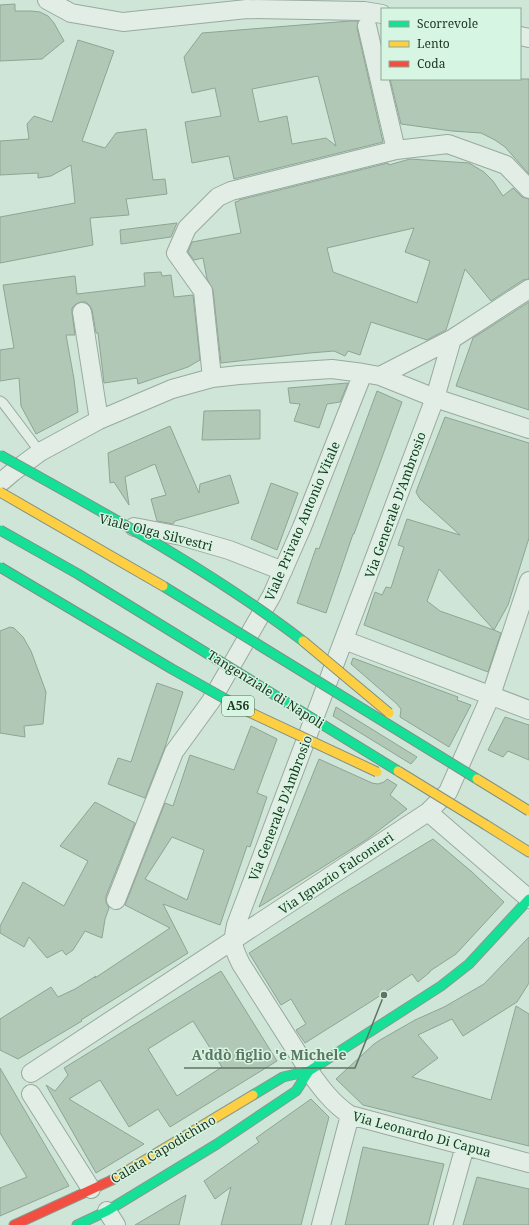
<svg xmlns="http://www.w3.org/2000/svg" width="529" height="1225" viewBox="0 0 529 1225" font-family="'Noto Serif',serif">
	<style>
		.building { fill: #b0c8b5; stroke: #8ea593; fill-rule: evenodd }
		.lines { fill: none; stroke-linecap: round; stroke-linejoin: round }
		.lane-casing { stroke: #98aa9d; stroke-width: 11 }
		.street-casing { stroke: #98aa9d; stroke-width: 20 }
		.fast-casing { stroke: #889a8d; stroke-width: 11 }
		.slow-casing { stroke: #889a8d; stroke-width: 11 }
		.jam-casing { stroke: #889a8d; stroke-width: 11 }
		.lane { stroke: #e1ede5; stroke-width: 9 }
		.street { stroke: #e1ede5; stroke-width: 18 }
		.fast { stroke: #16e098; stroke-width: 9 }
		.slow { stroke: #ffcf43; stroke-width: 9 }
		.jam { stroke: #f24e42; stroke-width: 9 }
		.fast-bridge-casing { stroke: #7e9083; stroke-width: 11; stroke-linecap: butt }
		.slow-bridge-casing { stroke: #7e9083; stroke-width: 11; stroke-linecap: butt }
		.fast-bridge { stroke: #16e098; stroke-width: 9 }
		.slow-bridge { stroke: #ffcf43; stroke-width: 9 }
		.labels { text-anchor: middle; stroke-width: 3; stroke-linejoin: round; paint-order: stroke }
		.shield { fill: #d6f5e2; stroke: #57715c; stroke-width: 1 }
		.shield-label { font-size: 12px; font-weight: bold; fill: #203923 }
		.street-label { font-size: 13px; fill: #203923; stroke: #d6f5e2 }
		.leader { fill: none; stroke: #5d7562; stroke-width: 1.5 }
		.callout-dot { fill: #5d7562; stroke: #d6f5e2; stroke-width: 1.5 }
		.callout-label { font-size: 14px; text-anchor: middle; font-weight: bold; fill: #5d7562; stroke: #d6f5e2; stroke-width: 3; stroke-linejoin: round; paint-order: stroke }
	</style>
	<rect width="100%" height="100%" fill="#cfe5d7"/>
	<path class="building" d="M15 4V11H31L40 12 48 16 54 23 64 41 42 59 0 61V5Z
		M350 21H358L357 28 383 142 234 179 229 156 192 163 185 122 221 116 215 88 192 93 184 57 202 33ZM318 76 336 146 326 138 292 144 287 116 259 122 252 89Z
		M78 40 114 51 82 141 105 148 116 133 146 129 153 180 165 179 167 194 126 199 129 215 90 218 93 245 0 263V217L75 203 71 165 51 176 38 178V173L0 175V141L29 139 27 124 34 116 52 122Z
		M390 79H529V174L505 147 495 140 481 133 452 131 401 124Z
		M410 159 469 163 484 172 493 181 503 196 513 188 522 197 529 199V279L523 280 491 301 465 269 446 330 427 340 371 322 360 355 348 351 345 356 334 351 310 353 221 363 213 290 207 279 203 258 194 260 188 252 192 242 241 233 235 202 239 201V200L388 163 389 165ZM414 228 405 252 430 261 417 303 333 272 327 248Z
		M177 223 171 237 121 244 120 230Z
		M161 272 162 276 171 275 174 297 193 295 200 360 188 367 138 384 137 378 104 383 98 333H96L92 310 90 306 86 302H81L76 304 72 308V313L75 335H66L74 379 78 412 36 434 21 406 19 378 0 381V350L14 348 3 285 75 276 77 294 145 286 144 273Z
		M529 302V410L456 386 473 338Z
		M348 383 340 402 327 404 319 428 294 421 300 404 290 403 288 388Z
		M377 391 402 402 354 534H353L326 613 297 603 316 548 319 549Z
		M260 410V439L202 440 204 411Z
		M445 417 529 443V538L508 605 494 630 501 633 488 672 364 625 375 592 382 595 386 587 391 588 404 547 398 545 407 519 460 535 420 499 416 492ZM439 569 494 630 440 611 427 601Z
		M170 426 199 493 200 484 230 475 239 503 175 521 173 524 157 521 151 499 166 495 155 464 125 477 129 505 114 482 110 483 108 453Z
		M271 483 298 493 277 550 251 539Z
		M10 627 14 628 23 637 31 651 46 692 43 724 24 726 25 737 0 733V631Z
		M353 658 458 697 457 700 471 705 449 747 400 717 401 709 397 704 351 664Z
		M157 683 183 692 165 747 145 798 108 784 118 758 131 762Z
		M336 707 417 757 411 764 333 716Z
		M505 717 529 725V760L508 751 503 757 488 750Z
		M251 726 277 739 257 793 267 797 250 847 247 846 220 925 163 904 188 953 81 1020 82 1021 18 1059 0 1050V1019L51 987 58 997 75 989 96 976 95 978 170 928 125 905 165 803 173 806 190 755 234 770ZM172 837 204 850 187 900 145 879Z
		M319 759 372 783 378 784 384 782 387 779 397 785 390 795 407 809 366 840 259 907Z
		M95 802 135 823 106 896V902L109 908 105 919 102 938 85 931 73 950 66 955 62 950 47 958 29 937 24 947 0 933V926L23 882 64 906 88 861 60 846Z
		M433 839 472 872 504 902 456 954 430 971V972L418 982 412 974 375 999 305 1043 296 1030 306 1024 291 999 281 1005 249 953 340 895Z
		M529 937V983L517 1002 463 1036 452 1019 418 1035 438 1058 412 1077 491 1100 516 1006 529 1014V1146L363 1105 336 1079 374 1044 380 1040 415 1020 444 1007 484 984Z
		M221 971 277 1061 170 1127 158 1109 129 1127 100 1080 69 1099 144 1144 96 1173 46 1085 55 1091 68 1075 64 1068ZM193 1021 222 1067 177 1096 148 1049Z
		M0 1068 69 1186 0 1216V1188L27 1177 0 1133Z
		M311 1099 329 1117 301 1225H221L231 1187 215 1199 204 1181 259 1142 256 1138Z
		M363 1147 444 1164 428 1225H345Z
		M477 1177 529 1189V1225H463Z
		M186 1195 179 1225H135Z"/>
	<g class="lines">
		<defs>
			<path id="lane" d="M0 401 3 403 40 452"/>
			<path id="street" d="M47 0 71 13 123 22 247 9 364 11 382 14
				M367 26 396 150
				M520 36 529 38
				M82 312 99 420
				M452 339 435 398 236 925C232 944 232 946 241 964L309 1071C321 1088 333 1104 350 1115L529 1163
				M380 376 452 339 529 289
				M212 378 203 291 176 253 187 228 218 197 231 191 396 150 448 144 506 165 529 189
				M0 483 13 472 40 452 99 420 172 389 212 378 239 375 332 369 363 373 380 376 435 398 529 429
				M134 527 181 536 229 550 283 571
				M344 640 529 710
				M428 812 529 899
				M116 900 174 752 211 701 272 595 302 527 363 373
				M31 1073 428 812 448 792 491 695 529 581
				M31 1094 91 1189
				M107 1211 116 1225
				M321 1225 350 1115
				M443 1225 465 1146"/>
			<path id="fast" d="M253 1095 283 1077 309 1071 441 986 469 964 529 899
				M77 1225 107 1211 217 1144 296 1091 309 1071"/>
			<path id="slow" d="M486 825 529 852
				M112 1180 253 1095"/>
			<path id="jam" d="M14 1225 112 1180"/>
		</defs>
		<use href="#lane" class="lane-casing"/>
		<use href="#street" class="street-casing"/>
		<use href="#fast" class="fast-casing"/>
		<use href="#slow" class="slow-casing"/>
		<use href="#jam" class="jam-casing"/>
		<use href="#lane" class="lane"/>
		<use href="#street" class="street"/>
		<use href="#fast" class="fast"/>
		<use href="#slow" class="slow"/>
		<use href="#jam" class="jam"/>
		<defs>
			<path id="fast-bridge" d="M0 455C104 513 209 569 303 641
				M0 530 78 574 398 771
				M0 567 172 669 245 710
				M163 586 477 779"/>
			<path id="slow-bridge" d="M0 492 163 586
				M303 641 389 713
				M245 710 377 772
				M398 771 486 825
				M477 779 529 811"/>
		</defs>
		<use href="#fast-bridge" class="fast-bridge-casing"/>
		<use href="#slow-bridge" class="slow-bridge-casing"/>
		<use href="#fast-bridge" class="fast-bridge"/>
		<use href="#slow-bridge" class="slow-bridge"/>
	</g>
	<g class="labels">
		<rect class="shield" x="222" y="696" width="32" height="20" rx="3"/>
		<g class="shield-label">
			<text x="238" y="710">A56</text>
		</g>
		<g class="street-label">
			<text transform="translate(395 505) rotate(-70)" y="5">Via Generale D'Ambrosio</text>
			<text transform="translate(302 521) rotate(-67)" y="5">Viale Privato Antonio Vitale</text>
			<text transform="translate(156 532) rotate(14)" y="5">Viale Olga Silvestri</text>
			<text transform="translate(266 689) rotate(32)" y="5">Tangenziale di Napoli</text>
			<text transform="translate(280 808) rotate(-69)" y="5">Via Generale D'Ambrosio</text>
			<text transform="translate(336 873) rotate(-34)" y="5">Via Ignazio Falconieri</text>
			<text transform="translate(422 1134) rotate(15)" y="5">Via Leonardo Di Capua</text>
			<text transform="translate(163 1149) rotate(-31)" y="5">Calata Capodichino</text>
		</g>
	</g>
	<path class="leader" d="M384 995L355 1068H184"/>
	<circle class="callout-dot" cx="384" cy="995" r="4"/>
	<g class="callout-label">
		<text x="269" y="1060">A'ddò figlio 'e Michele</text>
	</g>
	<rect x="381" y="8" width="140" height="72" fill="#d6f5e2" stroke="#8daa96"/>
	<rect x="389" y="21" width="20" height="6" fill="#16e098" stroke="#8daa96"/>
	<text x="417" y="28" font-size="12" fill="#203923">Scorrevole</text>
	<rect x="389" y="41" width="20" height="6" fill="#ffcf43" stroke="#8daa96"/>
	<text x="417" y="48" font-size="12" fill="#203923">Lento</text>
	<rect x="389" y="61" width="20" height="6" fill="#f24e42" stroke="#8daa96"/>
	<text x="417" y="68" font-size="12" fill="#203923">Coda</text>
</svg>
